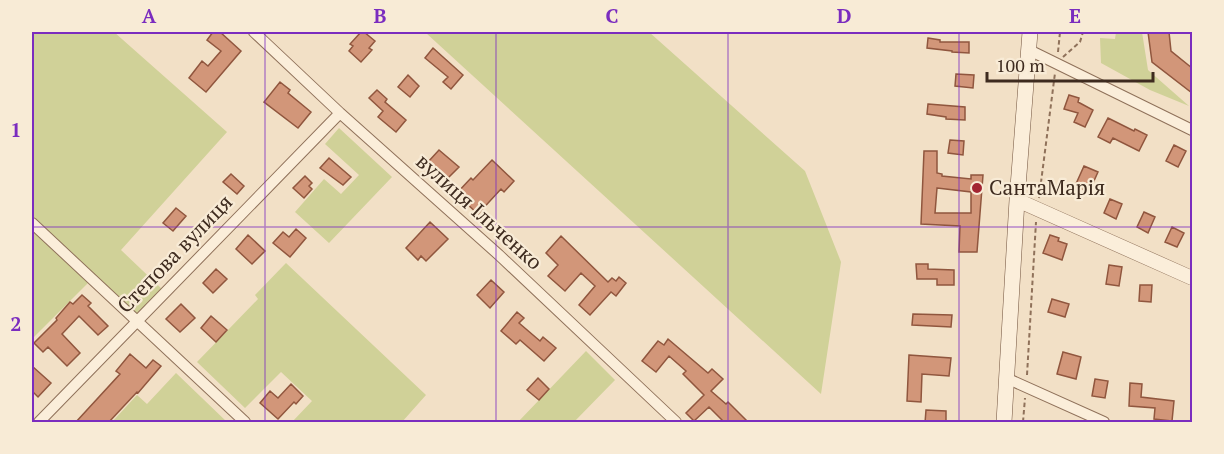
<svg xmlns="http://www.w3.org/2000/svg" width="1224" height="454" viewBox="0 0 1224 454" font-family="'PT Serif',serif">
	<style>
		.green { fill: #d0d198 }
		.building { fill: #d29679; stroke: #90563e; stroke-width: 1.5; fill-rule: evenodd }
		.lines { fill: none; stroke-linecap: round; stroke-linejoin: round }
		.minor-casing { stroke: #8f715a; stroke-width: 12 }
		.tertiary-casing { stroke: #8f715a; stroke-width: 15 }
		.secondary-casing { stroke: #71523d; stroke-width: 16 }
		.path { stroke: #8f715a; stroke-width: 2; stroke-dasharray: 4.5 3; stroke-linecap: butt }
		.minor { stroke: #fbeeda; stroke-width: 10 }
		.tertiary { stroke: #fbeeda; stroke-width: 14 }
		.secondary { stroke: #fbeeda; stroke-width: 15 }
		.grid { fill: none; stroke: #7b2cbf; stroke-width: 1.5; stroke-opacity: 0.55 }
		.poi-dot { fill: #a32532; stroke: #f8ebd6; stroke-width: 2 }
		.labels { text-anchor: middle; stroke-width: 4.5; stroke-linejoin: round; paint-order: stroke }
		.poi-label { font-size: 21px; fill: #3e2b1f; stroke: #f8ebd6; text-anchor: start }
		.street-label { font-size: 21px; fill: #3e2b1f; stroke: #f8ebd6 }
		.neatline { fill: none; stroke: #7b2cbf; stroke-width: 2 }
		.grid-label { font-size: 20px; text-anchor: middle; font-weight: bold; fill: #7b2cbf }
	</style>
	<rect width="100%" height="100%" fill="#f2e0c6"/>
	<path class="green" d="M32 32H114L227 132 121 250 163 290 137 319 93 278 32 339Z
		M428 32H649L805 171 841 262 821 394 426 33Z
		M1116 32H1142L1148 70 1189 106 1150 90 1101 63 1100 38 1115 39Z
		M339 128 392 177 329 243 295 212 324 179 341 194 359 175 325 144Z
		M286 263 426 395 402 422H292L312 401 281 372 245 408 197 362 258 299 255 295Z
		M586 351 615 380 574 422H518Z
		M176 373 227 422H112L137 395 147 404Z"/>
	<path class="building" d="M213 32H220L241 51 206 92 189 78 202 61 208 66 221 51 207 40Z
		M361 32H364L375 41 369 48 372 50 361 62 349 51 353 46 350 44Z
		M1148 32H1169L1171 51 1192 68V93L1152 62Z
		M928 38 940 40V42H969V53L952 52V51L927 48Z
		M433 48 463 75 451 89 443 82 448 77 425 58Z
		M956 74 974 75 973 88 955 86Z
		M408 75 419 86 410 97 398 87Z
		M280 82 290 90 288 93 311 112 298 128 264 102Z
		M377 90 387 99 385 102 406 120 396 132 378 117 383 111 369 98Z
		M1069 95 1079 98 1078 102 1093 110 1085 127 1074 122 1078 113 1064 109Z
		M928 104 965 107V120L946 119V117L927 114Z
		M1108 118 1134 131 1135 129 1147 135 1139 151 1113 138 1110 143 1098 137Z
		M950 140 964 141 963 155 948 153Z
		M1174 145 1186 151 1178 167 1166 161Z
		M439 150 459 167 447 179 428 162Z
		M924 151H937V173L942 174V176L971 179V175H983L977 252H959L960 226 921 224ZM937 188 971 192V213H935Z
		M329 158 351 177 343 185 320 168Z
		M492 160 514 181 504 192 501 189 478 214 456 194 471 178 473 180Z
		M1084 166 1098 172 1089 192 1075 186Z
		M231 174 244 186 237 194 223 182Z
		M305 176 312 183 309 186 312 189 304 198 293 188Z
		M1110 199 1122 204 1116 219 1104 213Z
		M176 208 186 216 173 231 163 223Z
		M1144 212 1155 217 1148 233 1137 227Z
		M430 222 448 239 426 261 421 256 418 260 406 248Z
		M1172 227 1184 233 1177 247 1165 242Z
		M296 229 306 238 290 257 273 243 283 232 289 237Z
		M248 235 265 251 252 264 236 249Z
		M1050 235 1059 238 1058 241 1067 244 1062 260 1043 253Z
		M561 236 608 282 612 278 616 281 619 277 626 283 616 296 611 292 590 315 579 305 595 286 581 273 565 291 548 276 558 265 546 253Z
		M916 264H928V269L954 270V285H937V279H917Z
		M1109 265 1122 267 1119 286 1106 284Z
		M216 269 227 279 213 293 203 283Z
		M491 280 504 292 490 308 477 295Z
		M1140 285H1152L1151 302 1139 301Z
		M82 295 91 303 88 306 108 326 98 335 79 316 62 334 80 353 67 366 48 347 43 352 34 343 57 320 56 318 70 302 73 304Z
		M1052 299 1069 304 1065 317 1048 312Z
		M181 304 195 318 180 332 166 319Z
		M517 312 524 318 519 323 540 341 543 337 556 348 544 361 520 340 516 344 501 331Z
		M913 314 952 315 951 327 912 325Z
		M211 316 227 330 216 342 201 328Z
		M668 339 708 373 712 369 723 379 711 391 726 404 728 402 749 423H725L709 407 694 421 686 413 704 395 683 374 686 371 669 356 656 372 642 361 658 341 664 345Z
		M1063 352 1081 357 1076 379 1057 374Z
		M130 354 146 368 153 360 161 366 138 393 137 392 108 423H75L120 374 116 371Z
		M909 355 951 358 949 376 922 374 921 402 907 401Z
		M32 366 51 383 38 397 32 391Z
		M538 378 549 389 539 400 527 390Z
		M1095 379 1108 381 1105 398 1092 396Z
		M1130 383 1142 384 1141 397 1174 401 1172 421 1154 419 1155 408 1129 406Z
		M291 384 303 396 296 404 294 402 278 419 260 403 270 391 278 398Z
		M926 410 946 411V423H925Z"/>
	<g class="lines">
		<defs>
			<path id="minor" d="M254 32 340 113 499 255 676 422
				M1029 50 1192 130
				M32 223 245 422
				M1006 378 1104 422
				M39 422 340 113"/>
			<path id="tertiary" d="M1017 200 1192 278"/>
			<path id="secondary" d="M1004 422 1017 200 1030 32"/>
		</defs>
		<use href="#minor" class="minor-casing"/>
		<use href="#tertiary" class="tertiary-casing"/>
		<use href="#secondary" class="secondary-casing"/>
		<path class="path" d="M1058 52 1060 32
			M1063 57 1080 42 1083 32
			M1039 198 1055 73
			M1027 375 1036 222
			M1023 422 1025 398"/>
		<use href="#minor" class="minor"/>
		<use href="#tertiary" class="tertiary"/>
		<use href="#secondary" class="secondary"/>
	</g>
	<path class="grid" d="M265 32V422M496 32V422M728 32V422M959 32V422M32 227H1192"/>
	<circle class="poi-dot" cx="977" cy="188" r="6"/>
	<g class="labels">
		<g class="poi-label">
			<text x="989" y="195">СантаМарія</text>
		</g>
		<g class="street-label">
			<text transform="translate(479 212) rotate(42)" y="7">вулиця Ільченко</text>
			<text transform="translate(175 254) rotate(-46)" y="7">Степова вулиця</text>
		</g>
	</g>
	<rect width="1224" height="454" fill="none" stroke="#f8ebd6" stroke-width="66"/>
	<path d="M987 72v9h166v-9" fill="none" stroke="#3e2b1f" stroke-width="3"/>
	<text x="996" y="72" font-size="18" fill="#3e2b1f" stroke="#f8ebd6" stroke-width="4.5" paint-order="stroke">100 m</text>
	<rect x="33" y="33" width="1158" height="388" class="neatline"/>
	<g class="grid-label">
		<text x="149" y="23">A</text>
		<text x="380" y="23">B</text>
		<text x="612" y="23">C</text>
		<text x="844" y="23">D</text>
		<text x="1075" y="23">E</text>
		<text x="16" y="137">1</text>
		<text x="16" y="331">2</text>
	</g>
</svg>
